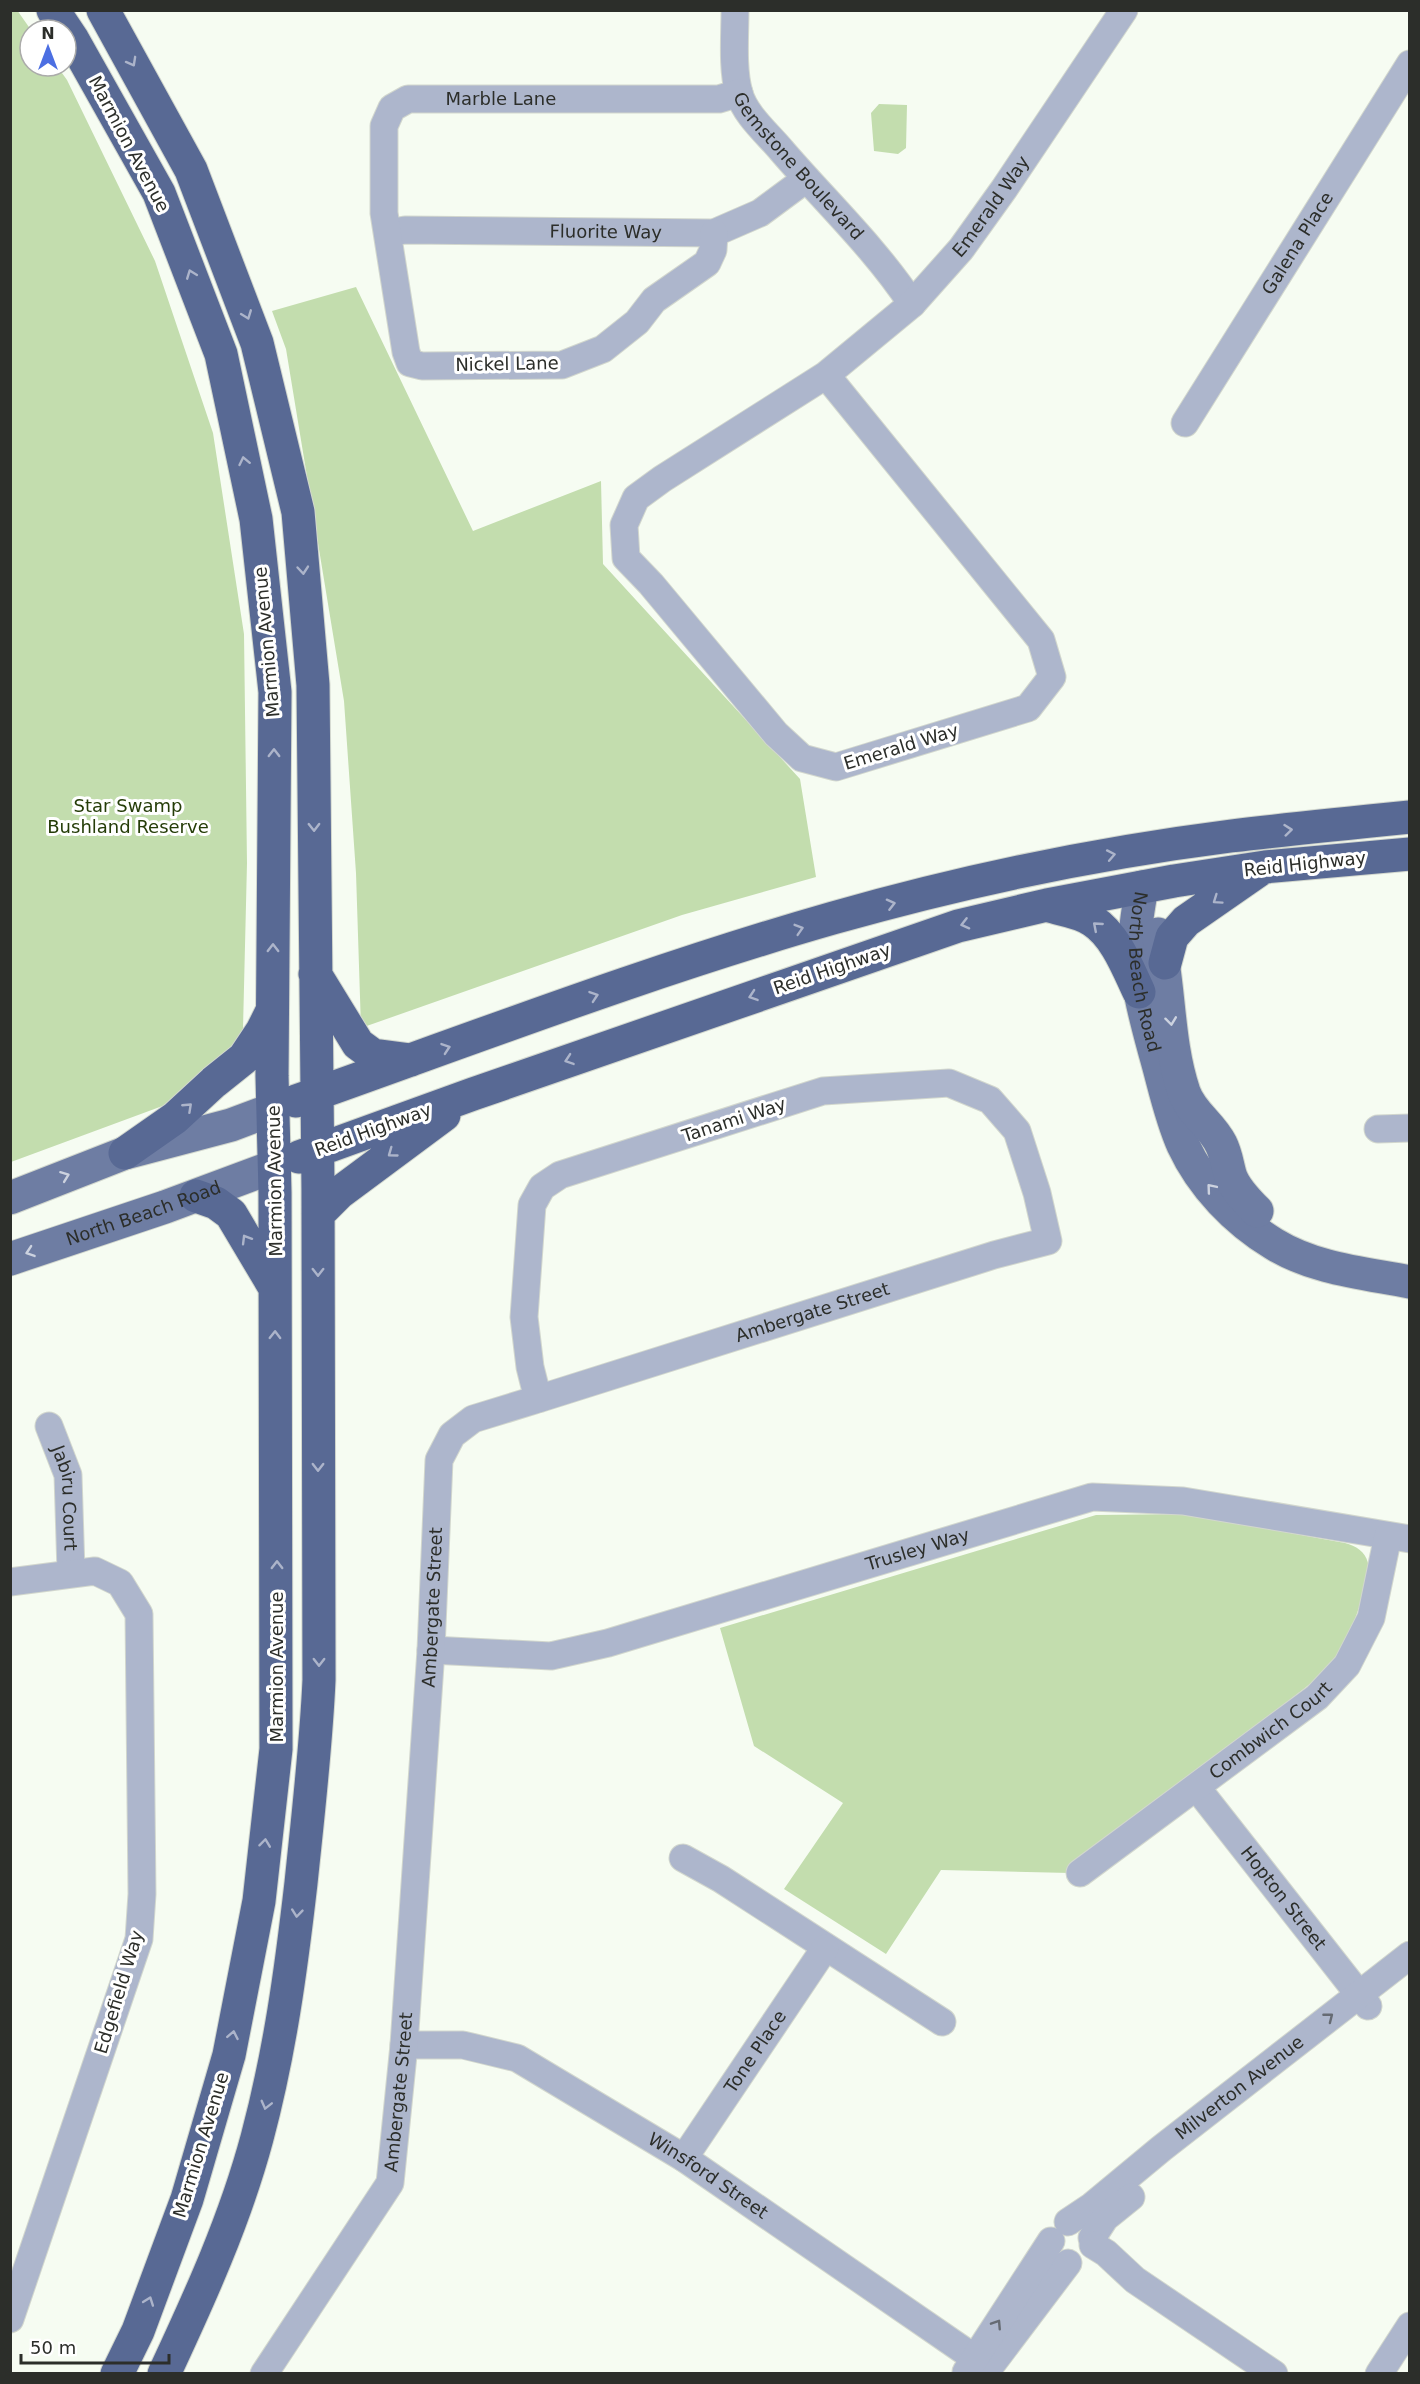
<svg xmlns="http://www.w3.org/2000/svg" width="1420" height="2384" viewBox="0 0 1420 2384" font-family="'DejaVu Sans',sans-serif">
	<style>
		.green { fill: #c3ddae }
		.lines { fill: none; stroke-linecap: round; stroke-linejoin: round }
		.minor-casing { stroke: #d2d7ce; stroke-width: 29 }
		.major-casing { stroke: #d2d7ce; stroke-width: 35 }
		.highway-casing { stroke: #d2d7ce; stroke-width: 35 }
		.minor { stroke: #adb6cc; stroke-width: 27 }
		.major { stroke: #6e7da3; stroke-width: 33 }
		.highway { stroke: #586994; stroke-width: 33 }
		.oneway { stroke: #acb4ca }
		.oneway2 { stroke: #ccd2df }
		.oneway3 { stroke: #666b73 }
		.labels { text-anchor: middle; stroke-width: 6; stroke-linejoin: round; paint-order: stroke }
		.street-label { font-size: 18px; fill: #2c2e2a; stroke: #fff }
		.park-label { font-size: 18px; fill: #253d08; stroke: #fff }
	</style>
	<rect width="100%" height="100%" fill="#f6fcf2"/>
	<path class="green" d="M17 10 31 30 30 66H57L67 80 155 261 213 433 244 634 247 863 243 1029 223 1063 176 1101 11 1162 10 11Z
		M879 104 907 105 906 148 898 154 874 151 871 113Z
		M356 287 473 531 601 481 603 564 800 779 816 877 682 915 361 1028 356 873 344 701 286 349 272 311Z
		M1187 1514 1345 1543C1356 1546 1365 1551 1368 1563 1371 1582 1348 1641 1338 1657 1332 1665 1322 1673 1315 1680L1070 1873 941 1870 886 1954 784 1889 843 1803 754 1746 720 1628 1096 1515Z"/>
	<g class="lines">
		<defs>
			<g id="minor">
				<path id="s1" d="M735 10C735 35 732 69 739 93 745 115 768 134 782 151 826 202 875 248 912 304"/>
				<path id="s2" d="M388 233 405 230 714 233 760 213 806 179"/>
				<path id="s3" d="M714 233 713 250 707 263 654 300 637 322 603 349 562 365 422 366 410 363 406 352 384 213V126L392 108 408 99H719L739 93"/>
				<path id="s4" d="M826 375 1041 640 1052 677 1028 708 836 767 802 758 776 734 651 584 626 558 624 525 636 498 662 479 826 375 912 304 961 249 1004 189 1124 10"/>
				<path id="s5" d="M1185 423 1410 64"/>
				<path d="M1378 1129 1410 1128"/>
				<path id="s6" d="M49 1426 68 1475 71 1572"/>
				<path d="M10 1582 95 1571 120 1583 139 1614 142 1894 139 1939 10 2319"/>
				<path id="s7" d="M431 1650 551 1656 608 1643 1092 1497 1183 1501 1410 1539"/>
				<path id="s8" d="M1197 1788 1368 2006"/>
				<path d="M683 1858 721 1879 942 2022"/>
				<path id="s9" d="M1080 1873 1317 1697 1347 1665 1371 1618 1388 1536"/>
				<path id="s10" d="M404 2045H463L517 2058 684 2158 989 2368"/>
				<path id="s11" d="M684 2158 825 1948"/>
				<path id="s12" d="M1068 2222 1092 2206 1162 2148 1410 1955"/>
				<path d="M1092 2238 1105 2218 1131 2197"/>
				<path d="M1093 2245 1106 2253 1135 2280 1274 2374"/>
				<path d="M991 2365 1068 2263"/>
				<path d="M966 2372 1051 2241"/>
				<path id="s13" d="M264 2374 390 2183 404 2045 431 1650 439 1460 452 1435 473 1419 538 1399 994 1255 1048 1241 1037 1193 1017 1131 990 1100 949 1083 823 1091 560 1175 542 1187 532 1205 524 1317 530 1367 538 1399"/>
				<path d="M1379 2374 1410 2326"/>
			</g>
			<g id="major">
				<path id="s14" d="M1142 887C1139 905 1135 924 1135 942 1135 980 1145 1016 1155 1053 1164 1084 1170 1116 1183 1145 1202 1186 1236 1221 1274 1244 1315 1269 1364 1273 1410 1282"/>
				<path d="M1158 934C1170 986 1167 1042 1184 1092 1191 1113 1211 1124 1221 1144 1226 1154 1227 1163 1230 1174 1234 1188 1247 1201 1257 1211"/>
				<path d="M10 1198 125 1153 231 1125 274 1109"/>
				<path id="s15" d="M10 1259 165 1207 275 1166"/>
			</g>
			<path id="highway" d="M53 10 73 40 159 193 221 354 256 519 275 692 272 1076 275 1193 276 1749 259 1901 229 2055 187 2199 138 2331 117 2374
				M103 10 191 170 257 343 298 512 313 685 318 1189 319 1680C316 1748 308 1815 301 1883 291 1970 280 2052 257 2138 235 2220 200 2297 164 2374
				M1049 906C1063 910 1081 912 1093 921 1116 936 1128 969 1139 992
				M1165 963 1172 937 1186 921 1258 871
				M315 974 358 1044 373 1055 411 1060
				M296 1101C474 1038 651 970 833 918 963 881 1097 853 1231 836 1290 829 1350 823 1410 817
				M125 1153 175 1118 214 1082 244 1058 262 1031 271 1013
				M299 1157 473 1094 958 926 1047 905 1174 881 1265 867 1410 854
				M196 1196 216 1203 231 1214 275 1288
				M318 1214 339 1193 444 1115"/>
		</defs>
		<use href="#minor" class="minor-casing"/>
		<use href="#major" class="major-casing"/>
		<use href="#highway" class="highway-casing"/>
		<use href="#minor" class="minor"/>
		<use href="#major" class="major"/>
		<use href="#highway" class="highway"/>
	</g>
	<defs><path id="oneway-chevron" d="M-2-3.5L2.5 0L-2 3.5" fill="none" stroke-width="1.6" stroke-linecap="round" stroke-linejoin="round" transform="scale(1.5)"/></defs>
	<g class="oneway">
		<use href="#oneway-chevron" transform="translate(132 62) rotate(61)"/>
		<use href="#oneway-chevron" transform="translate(191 274) rotate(-111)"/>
		<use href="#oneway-chevron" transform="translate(247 315) rotate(69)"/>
		<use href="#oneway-chevron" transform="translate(244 461) rotate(-102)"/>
		<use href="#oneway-chevron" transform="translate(303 570) rotate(85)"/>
		<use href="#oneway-chevron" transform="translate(274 753) rotate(-90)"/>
		<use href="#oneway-chevron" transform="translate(314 827) rotate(89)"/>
		<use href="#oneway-chevron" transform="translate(1288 830) rotate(-6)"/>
		<use href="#oneway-chevron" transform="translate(1111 855) rotate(-11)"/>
		<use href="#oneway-chevron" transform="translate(1217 900) rotate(145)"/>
		<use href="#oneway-chevron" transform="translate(891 904) rotate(-14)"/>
		<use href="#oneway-chevron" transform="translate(965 924) rotate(166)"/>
		<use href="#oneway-chevron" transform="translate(1097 926) rotate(-139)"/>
		<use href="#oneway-chevron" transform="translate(799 929) rotate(-17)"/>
		<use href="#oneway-chevron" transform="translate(273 948) rotate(-90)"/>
		<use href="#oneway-chevron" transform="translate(594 996) rotate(-19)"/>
		<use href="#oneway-chevron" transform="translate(753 996) rotate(161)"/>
		<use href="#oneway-chevron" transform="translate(446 1048) rotate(-19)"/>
		<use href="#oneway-chevron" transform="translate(569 1060) rotate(161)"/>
		<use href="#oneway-chevron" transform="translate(188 1107) rotate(-43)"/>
		<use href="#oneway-chevron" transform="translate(392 1153) rotate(144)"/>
		<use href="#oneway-chevron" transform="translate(246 1239) rotate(-121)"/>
		<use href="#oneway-chevron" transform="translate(318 1272) rotate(90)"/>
		<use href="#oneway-chevron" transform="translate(275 1335) rotate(-89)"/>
		<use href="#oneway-chevron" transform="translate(318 1467) rotate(90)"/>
		<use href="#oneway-chevron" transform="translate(277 1565) rotate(-90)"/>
		<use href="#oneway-chevron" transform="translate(319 1662) rotate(90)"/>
		<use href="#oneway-chevron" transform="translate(265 1843) rotate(-83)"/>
		<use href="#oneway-chevron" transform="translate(297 1913) rotate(96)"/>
		<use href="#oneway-chevron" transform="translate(233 2035) rotate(-79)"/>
		<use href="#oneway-chevron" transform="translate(266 2105) rotate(104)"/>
		<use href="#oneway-chevron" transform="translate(149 2301) rotate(-70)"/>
	</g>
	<g class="oneway2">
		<use href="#oneway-chevron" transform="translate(1171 1021) rotate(83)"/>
		<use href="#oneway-chevron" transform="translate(65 1176) rotate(-21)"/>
		<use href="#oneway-chevron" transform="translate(1211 1188) rotate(-130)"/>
		<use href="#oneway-chevron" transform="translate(30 1252) rotate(161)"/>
	</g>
	<g class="oneway3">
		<use href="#oneway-chevron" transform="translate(1329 2017) rotate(-38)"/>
		<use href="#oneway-chevron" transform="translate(997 2324) rotate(-57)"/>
	</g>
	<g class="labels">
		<g class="street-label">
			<text dy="6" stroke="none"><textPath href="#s3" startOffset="734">Marble Lane</textPath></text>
			<text transform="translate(129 144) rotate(62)" y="6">Marmion Avenue</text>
			<text dy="6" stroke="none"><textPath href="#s1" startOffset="178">Gemstone Boulevard</textPath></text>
			<text dy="6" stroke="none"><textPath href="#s4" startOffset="1448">Emerald Way</textPath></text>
			<text dy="6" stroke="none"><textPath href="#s2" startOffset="218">Fluorite Way</textPath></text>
			<text dy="6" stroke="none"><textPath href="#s5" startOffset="212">Galena Place</textPath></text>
			<text transform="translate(507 364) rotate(-1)" y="6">Nickel Lane</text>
			<text transform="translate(267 642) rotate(-95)" y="6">Marmion Avenue</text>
			<text transform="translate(901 747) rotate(-17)" y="6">Emerald Way</text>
			<text transform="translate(1305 864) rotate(-6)" y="6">Reid Highway</text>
			<text transform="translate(832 969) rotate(-19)" y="6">Reid Highway</text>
			<text dy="6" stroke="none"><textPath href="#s14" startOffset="86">North Beach Road</textPath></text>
			<text transform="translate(734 1120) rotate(-18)" y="6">Tanami Way</text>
			<text transform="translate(373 1130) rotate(-20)" y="6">Reid Highway</text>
			<text transform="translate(275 1181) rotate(-91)" y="6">Marmion Avenue</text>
			<text dy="6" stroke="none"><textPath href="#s15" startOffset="141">North Beach Road</textPath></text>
			<text dy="6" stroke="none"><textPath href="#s13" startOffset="1364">Ambergate Street</textPath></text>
			<text dy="6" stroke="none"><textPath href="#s6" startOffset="75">Jabiru Court</textPath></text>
			<text dy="6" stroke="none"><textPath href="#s7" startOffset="502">Trusley Way</textPath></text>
			<text dy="6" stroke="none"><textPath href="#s13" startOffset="806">Ambergate Street</textPath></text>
			<text transform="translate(277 1667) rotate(-90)" y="6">Marmion Avenue</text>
			<text dy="6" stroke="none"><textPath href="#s9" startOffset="238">Combwich Court</textPath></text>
			<text dy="6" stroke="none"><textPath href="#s8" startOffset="140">Hopton Street</textPath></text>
			<text transform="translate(119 1992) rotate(-73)" y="6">Edgefield Way</text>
			<text dy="6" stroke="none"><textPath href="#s11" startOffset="128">Tone Place</textPath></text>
			<text dy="6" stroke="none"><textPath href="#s12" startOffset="218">Milverton Avenue</textPath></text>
			<text dy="6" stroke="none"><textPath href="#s13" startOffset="320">Ambergate Street</textPath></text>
			<text transform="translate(201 2145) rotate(-73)" y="6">Marmion Avenue</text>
			<text dy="6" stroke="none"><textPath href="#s10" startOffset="339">Winsford Street</textPath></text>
		</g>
		<g class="park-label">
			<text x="128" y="812">Star Swamp<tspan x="128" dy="21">Bushland Reserve</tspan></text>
		</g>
	</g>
	<rect width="1420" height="2384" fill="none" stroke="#2c2e2a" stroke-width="24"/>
	<g transform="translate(48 48)"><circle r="28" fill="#ffffff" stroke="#ababaa" stroke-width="1.5"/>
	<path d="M0-4.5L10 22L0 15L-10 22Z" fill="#4c6fe2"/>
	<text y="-9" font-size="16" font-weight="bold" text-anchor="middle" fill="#2c2e2a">N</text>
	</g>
	<path d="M21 2354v9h148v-9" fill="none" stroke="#2c2e2a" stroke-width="3"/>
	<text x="30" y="2354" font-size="18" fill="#2c2e2a" stroke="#ffffff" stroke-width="4.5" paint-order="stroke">50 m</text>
</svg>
